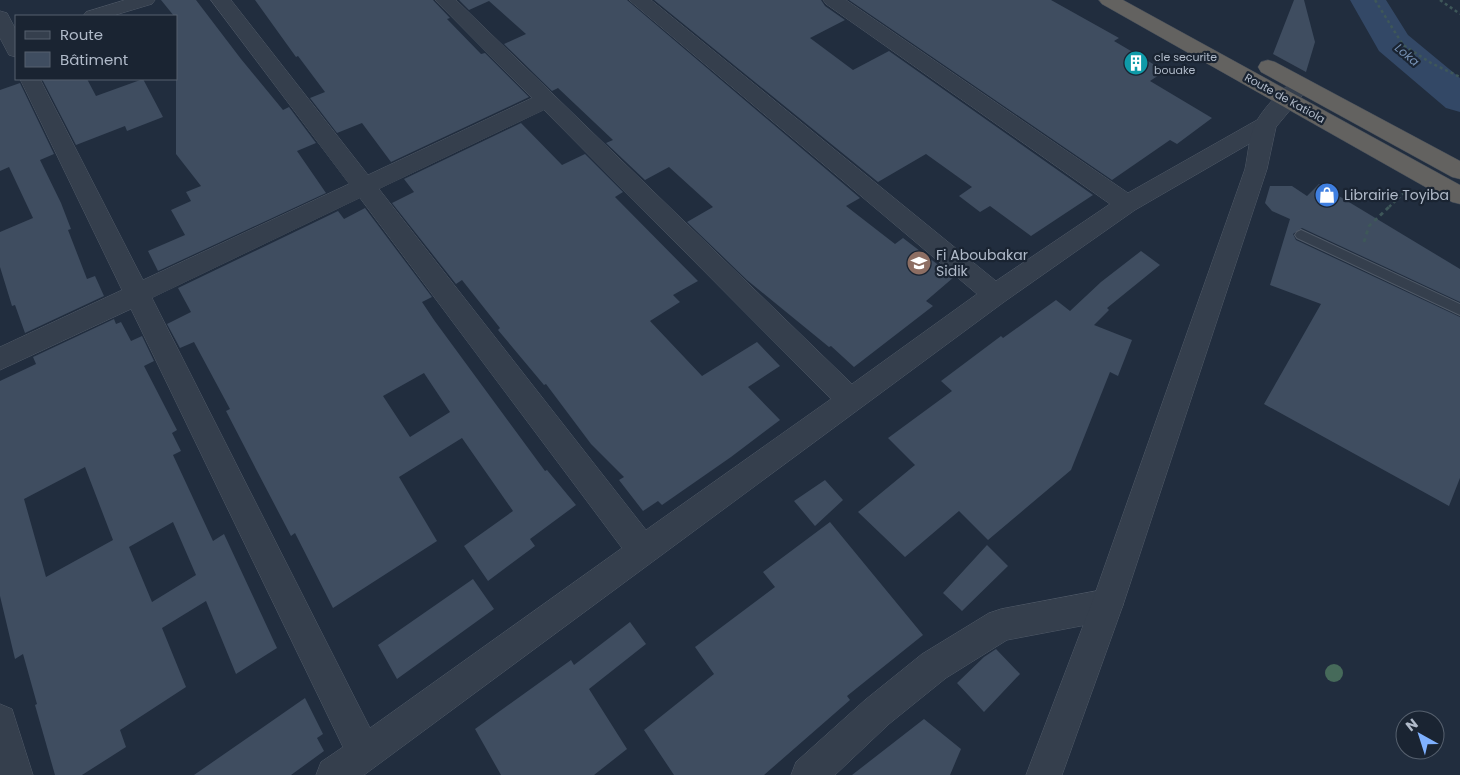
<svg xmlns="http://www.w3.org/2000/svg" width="1460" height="775" viewBox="0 0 1460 775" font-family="Poppins,sans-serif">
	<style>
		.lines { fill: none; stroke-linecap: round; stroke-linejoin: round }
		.river { fill: #334866; fill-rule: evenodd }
		.building { fill: #3f4d60; fill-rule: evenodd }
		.service-casing { stroke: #505a68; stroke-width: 2 }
		.minor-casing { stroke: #505a68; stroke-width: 1 }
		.tertiary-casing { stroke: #505a68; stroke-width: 1 }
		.trunk-casing { stroke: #404a58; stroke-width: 1 }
		.path-far1 { stroke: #3e5759; stroke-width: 2.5; stroke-dasharray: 3 3; stroke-linecap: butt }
		.path { stroke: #3e5759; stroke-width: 3; stroke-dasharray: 4 4; stroke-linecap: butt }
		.service { fill: #353f4d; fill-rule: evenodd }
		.minor { fill: #353f4d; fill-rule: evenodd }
		.tertiary { fill: #353f4d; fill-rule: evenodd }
		.trunk { fill: #636260; fill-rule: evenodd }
		.tree { fill: #466a5a }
		.labels { text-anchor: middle; stroke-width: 4.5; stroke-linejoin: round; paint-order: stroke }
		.far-poi-label { font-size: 11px; fill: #b0bac9; stroke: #1a2432; text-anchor: start }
		.far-street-label { font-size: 11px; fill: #b0bac9; stroke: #1a2432 }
		.far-water-label { font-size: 12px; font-style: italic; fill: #7590b3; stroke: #1a2432 }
		.poi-label { font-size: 14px; fill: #b0bac9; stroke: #1a2432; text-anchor: start }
	</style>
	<rect width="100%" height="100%" fill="#212d3e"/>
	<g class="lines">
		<path class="river" d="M1350 0H1386L1408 35 1460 78V112L1446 108 1379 51Z"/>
	</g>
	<path class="building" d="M161 0H196L241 59 283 110 289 107 316 143 297 151 326 193 158 271 148 251 185 235 171 210 191 201 186 192 201 186 176 154V16H174Z
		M255 0H433L450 18 447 19 481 54 485 53 529 97 391 162 362 123 337 133 310 98 325 92 298 56 296 57Z
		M459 0H627L860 198 846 206 895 244 903 238 954 277 926 301 933 306 854 367 831 346 829 347 747 280 687 222 713 207 669 167 645 180 606 143 613 140 558 88 552 91 504 44 526 34 489 1 469 10Z
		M654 0H821L825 6 845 20 810 38 853 70 889 51 1093 195 1031 236 990 206 980 212 959 196 972 187 926 154 878 182Z
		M849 0H1051L1119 38 1114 41 1165 71 1150 81 1212 118 1177 144 1170 140 1112 180Z
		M1294 0H1304L1315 42 1306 72 1273 54Z
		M42 79H87L96 96 143 79 163 117 127 131 125 126 76 145Z
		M20 83 54 154 40 160 61 203 71 229 68 230 87 279 95 276 104 296 25 333 15 305 12 306 0 267V232L33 218 9 167 0 171V90Z
		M521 123 562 165 585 154 623 192 615 197 698 281 673 295 680 302 650 321 702 376 757 342 780 366 748 387 780 420 731 457 662 505 658 501 643 511 619 480 624 477 591 444 546 384 544 385 498 330 500 328 462 280 456 284 392 203 414 192 404 179Z
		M1319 184 1460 269V302L1302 228 1293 234 1296 240 1460 317V478L1449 506 1264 404 1321 304 1270 285 1290 219 1272 211 1265 203 1270 186H1292L1307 196Z
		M365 208 432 297 422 302 434 320 545 471 547 470 576 505 530 539 535 546 488 581 464 546 513 511 462 438 399 477 437 541 333 608 295 533 291 536 257 471 226 411 230 409 194 342 180 348 167 324 191 312 178 288 338 211 344 219ZM424 373 450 412 410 437 383 396Z
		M1141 251 1160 265 1107 308 1109 310 1094 325 1132 340 1118 376 1110 372 1071 470 988 540 959 511 905 557 858 512 915 465 888 438 952 391 941 381 1001 336 1003 338 1056 300 1070 311 1101 282Z
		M114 319 116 324 121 322 131 341 142 336 154 361 144 366 177 430 172 433 181 451 173 455 213 541 224 534 277 648 236 674 206 601 162 628 186 687 120 730 126 747 82 775H55L35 705 37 704 23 654 15 659 0 596V381L36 364 33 357ZM85 467 113 540 46 577 24 499ZM173 522 196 575 152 602 129 547Z
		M825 480 843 500 815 526 794 501Z
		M830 522 923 635 847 696 850 700 764 775H674L644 730 714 674 695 647 775 587 763 572Z
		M987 545 1008 566 962 611 943 593Z
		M473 579 494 609 397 679 378 645Z
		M630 622 646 644 589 689 627 749 594 775H501L475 729 571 660 574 665Z
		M996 649 1020 674 984 712 957 683 984 657Z
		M305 698 323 734 317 738 324 751 291 775H194Z
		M924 719 961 749 950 775H852Z"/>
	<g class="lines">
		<defs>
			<path id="service" d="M1301 230 1460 304V315L1297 238 1295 235 1297 232Z"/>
			<path id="minor" d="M125 0H155L152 4 112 16H83L86 12Z
				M211 0H231L368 175 532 98 435 0H456L852 384 977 294 629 0H651L996 281 1110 204 826 4 823 0H846L1128 193 1257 120 1265 118 1273 120 1276 125 1273 130 1135 210 1004 302 364 775H316L321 762 343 747 131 309 0 370V347L122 290 20 79H40L143 280 349 184ZM544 110 831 399 646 530 379 189ZM360 198 622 548 370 728 152 298Z
				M0 11 7 13 16 30V57L9 55 0 38Z
				M1107 589 1118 594 1123 605 1118 616 1107 621 1007 640 946 678 889 724 835 775H791L796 762 865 700 922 654 989 613 1001 609Z
				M0 704 12 709 33 775H0Z"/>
			<path id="tertiary" d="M1301 78 1308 80 1311 85 1276 127 1267 169 1123 605 1062 775H1026L1091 605 1245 169C1248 155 1249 137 1255 124 1262 110 1286 82 1301 78Z"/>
			<path id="trunk" d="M1099 0H1123L1460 185V204L1452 202 1102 4Z
				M1268 60 1275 62 1460 161V179L1452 177 1261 72 1258 67 1261 62Z"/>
		</defs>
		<use href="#service" class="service-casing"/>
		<use href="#minor" class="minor-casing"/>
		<use href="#tertiary" class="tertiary-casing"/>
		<use href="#trunk" class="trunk-casing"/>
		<path class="path-far1" d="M1375 0 1403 45 1431 63 1460 77
			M1440 0 1460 14
			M1389 207 1405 192"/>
		<path class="path" d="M1364 242 1369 226 1390 206"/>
		<use href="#service" class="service"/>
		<use href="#minor" class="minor"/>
		<use href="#tertiary" class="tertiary"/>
		<use href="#trunk" class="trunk"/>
	</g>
	<circle class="tree" cx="1334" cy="673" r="9"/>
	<defs>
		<symbol id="building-disc" viewBox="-11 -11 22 22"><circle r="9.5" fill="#0f9aa8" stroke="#1a2432"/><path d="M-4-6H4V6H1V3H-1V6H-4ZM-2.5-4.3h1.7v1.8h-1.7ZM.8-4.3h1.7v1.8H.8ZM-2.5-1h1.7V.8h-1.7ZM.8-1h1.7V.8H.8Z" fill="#fff"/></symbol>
		<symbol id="shop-disc" viewBox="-11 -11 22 22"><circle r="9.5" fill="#3f7fe0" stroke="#1a2432"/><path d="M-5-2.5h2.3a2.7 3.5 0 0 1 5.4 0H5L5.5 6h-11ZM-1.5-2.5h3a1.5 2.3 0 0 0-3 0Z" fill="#fff"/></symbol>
		<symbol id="school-disc" viewBox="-11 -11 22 22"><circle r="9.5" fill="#8d6e63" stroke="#1a2432"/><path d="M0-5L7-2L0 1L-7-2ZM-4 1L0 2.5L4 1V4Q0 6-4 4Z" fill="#fff"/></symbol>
	</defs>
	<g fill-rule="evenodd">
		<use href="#building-disc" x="1122" y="49" width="28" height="28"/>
		<use href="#shop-disc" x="1313" y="181" width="28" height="28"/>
		<use href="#school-disc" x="905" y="249" width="28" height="28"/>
	</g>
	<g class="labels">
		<g class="far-poi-label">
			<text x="1154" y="61">cle securite<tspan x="1154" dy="13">bouake</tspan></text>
		</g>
		<g class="far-street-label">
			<text transform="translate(1285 98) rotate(29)" y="4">Route de Katiola</text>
		</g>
		<g class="far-water-label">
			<text transform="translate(1407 55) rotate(40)" y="4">Loka</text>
		</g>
		<g class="poi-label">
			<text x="1344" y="200">Librairie Toyiba</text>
			<text x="936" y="260">Fi Aboubakar<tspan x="936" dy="16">Sidik</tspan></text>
		</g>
	</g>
	<rect x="15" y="15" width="162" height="65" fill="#1a2432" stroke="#56606e"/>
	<rect x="25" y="31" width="25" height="8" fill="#353f4d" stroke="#56606e"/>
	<text x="60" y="40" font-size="15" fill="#b0bac9">Route</text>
	<rect x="25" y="52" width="25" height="15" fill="#3f4d60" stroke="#56606e"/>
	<text x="60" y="65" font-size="15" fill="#b0bac9">Bâtiment</text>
	<g transform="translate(1420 735) rotate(321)"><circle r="24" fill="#1a2432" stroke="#56606e"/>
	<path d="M0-4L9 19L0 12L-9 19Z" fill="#7fb1ff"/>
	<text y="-8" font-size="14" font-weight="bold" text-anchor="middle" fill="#b0bac9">N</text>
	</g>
</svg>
